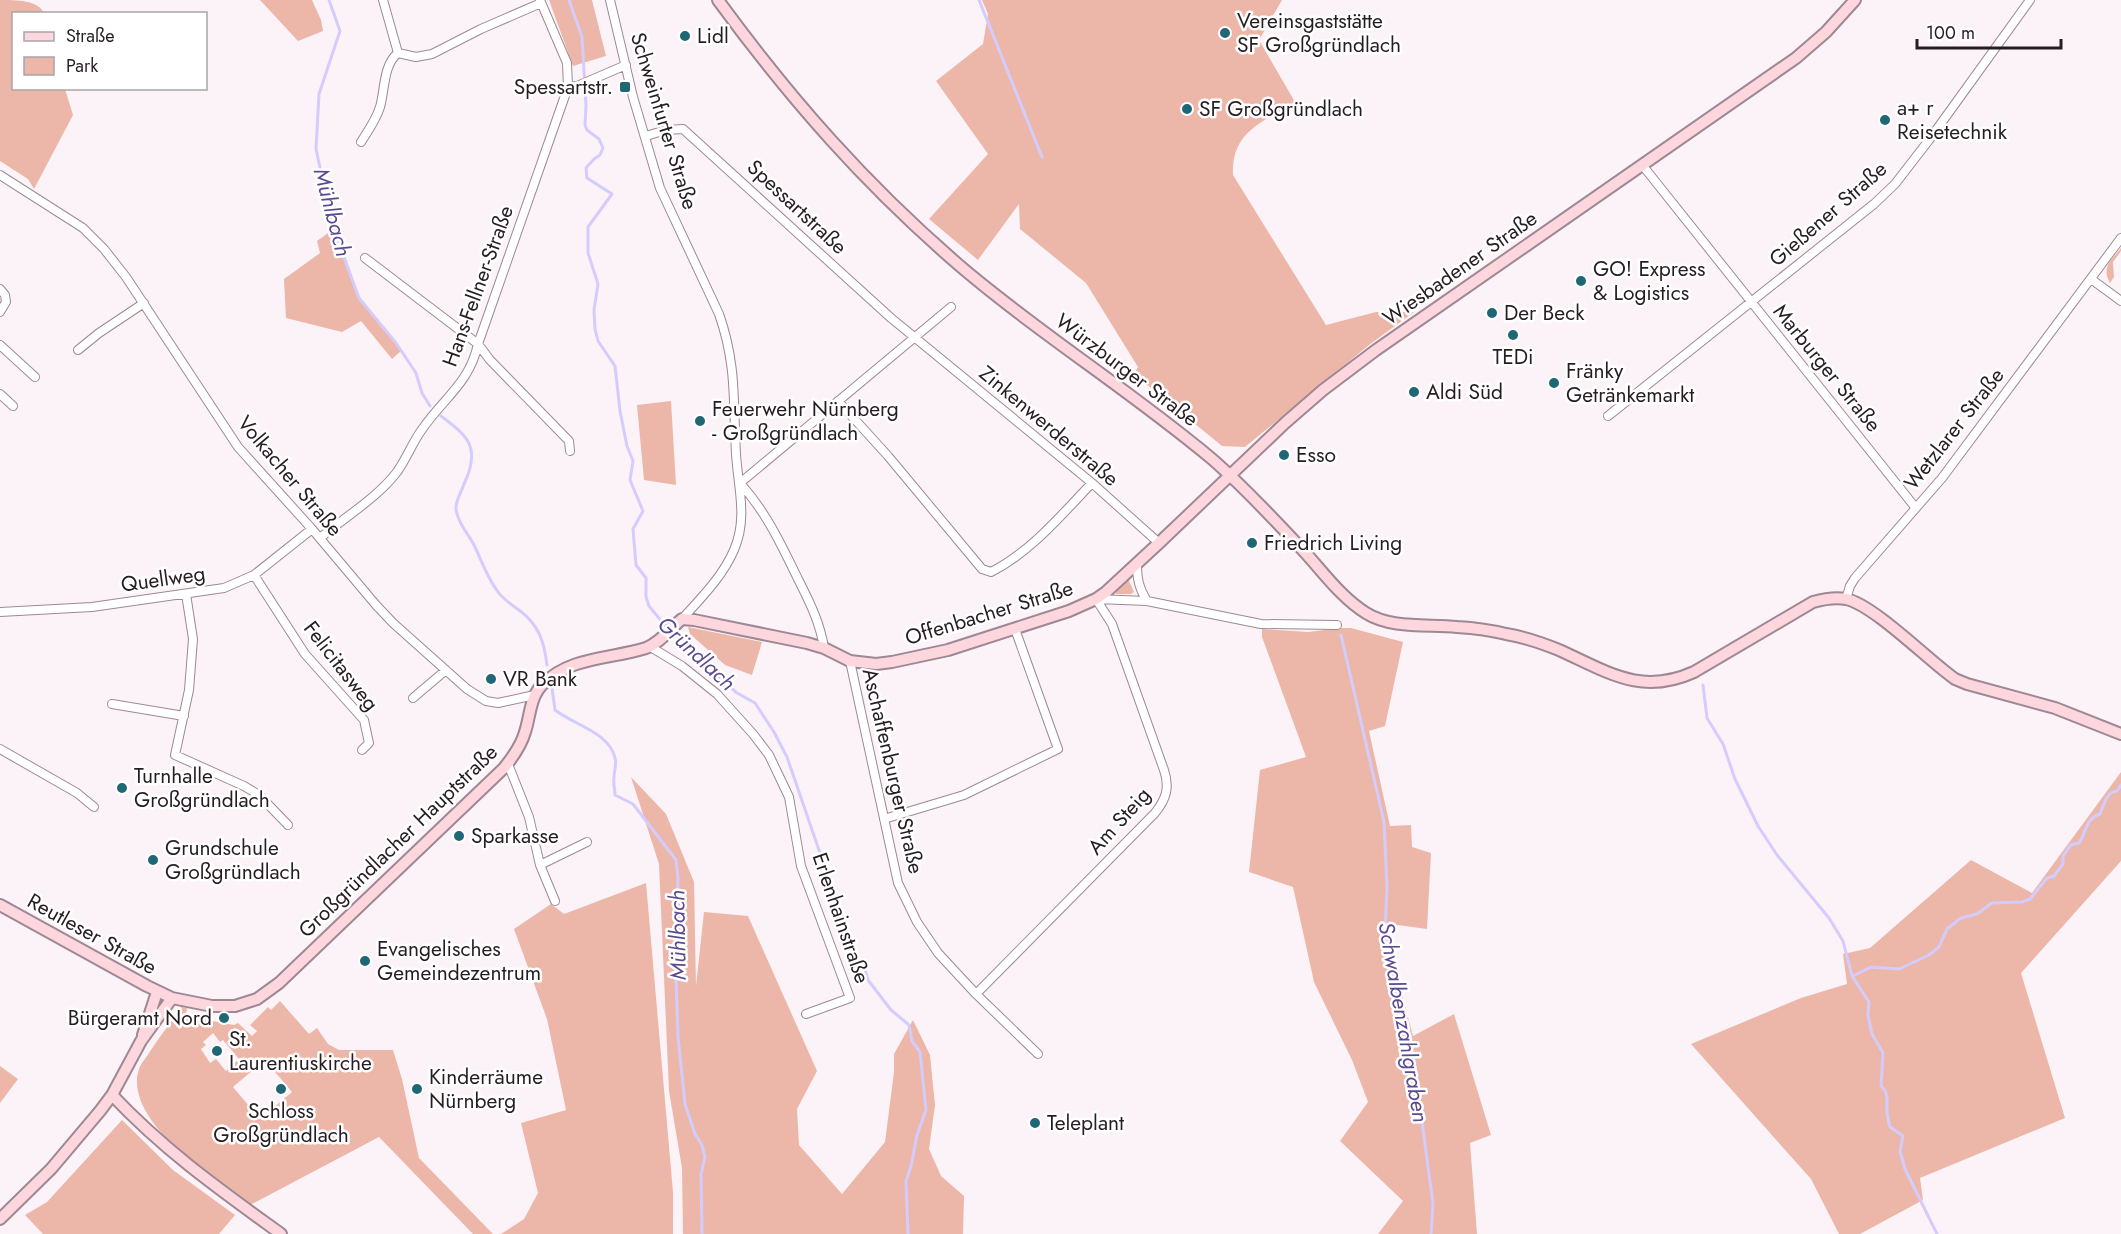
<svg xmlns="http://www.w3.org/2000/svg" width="2121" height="1234" viewBox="0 0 2121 1234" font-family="Jost,sans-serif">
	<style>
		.green { fill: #ecb7a9; fill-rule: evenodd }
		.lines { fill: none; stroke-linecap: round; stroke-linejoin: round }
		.stream { stroke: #d4ccfd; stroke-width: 3 }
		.street-casing { stroke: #9d8894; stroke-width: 10 }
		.secondary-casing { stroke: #9d8894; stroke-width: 14 }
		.street { stroke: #fff; stroke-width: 8 }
		.secondary { stroke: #fed7de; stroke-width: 10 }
		.poi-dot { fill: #1f6775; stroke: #fff; stroke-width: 2 }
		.labels { text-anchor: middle; stroke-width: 5; stroke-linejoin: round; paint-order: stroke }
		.poi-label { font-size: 21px; fill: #251d22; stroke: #fff; text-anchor: start }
		.street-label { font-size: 21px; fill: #251d22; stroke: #fff }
		.water-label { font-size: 22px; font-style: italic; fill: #5a4a91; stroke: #fff }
	</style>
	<rect width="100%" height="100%" fill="#fcf3f8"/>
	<path class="green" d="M0 0C17 0 38 0 44 13L14 14V88L65 89 73 115 34 189 28 179 0 161Z
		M260 0H312L321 20 323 31 298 41Z
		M549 0H592L606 56 573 66Z
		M982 0H1282L1259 40 1295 102C1263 122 1231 131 1233 175L1326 325 1376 312H1414L1369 345 1245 447 1222 446 1134 374 1138 367 1086 283 1020 229 1019 204 978 260 929 219 988 154 936 81 983 44 988 14Z
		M335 228 360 298 401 351 392 359 361 321 342 332 286 318 284 279 320 253 317 241Z
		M2121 248V251L2113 262 2114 277 2110 283C2101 267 2111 261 2121 248Z
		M671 401 676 485 644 480 637 405Z
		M1128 579 1134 592 1131 594H1116L1115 590Z
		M688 627 762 642 752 675 725 665 690 634Z
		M1340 628H1351L1403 642 1385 726 1369 731 1390 826 1411 825 1412 847 1431 853 1427 929 1383 923 1413 1036 1454 1014 1491 1135 1470 1143 1477 1234H1378L1403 1201 1340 1141 1368 1102 1352 1060 1314 982 1293 887 1249 872 1260 770 1306 757 1262 637V629L1308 632Z
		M2121 772V861L2021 973 2065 1118 1920 1178 1923 1200 1860 1234H1839L1811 1179 1691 1044 1801 998 1847 984 1843 954 1870 948 1971 860 2032 893Z
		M631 777 666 814 694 882 696 986 704 912 748 916 817 1071 797 1109 799 1145 842 1194 885 1142 894 1072V1054L913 1020 930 1055 935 1105 929 1149 941 1176 964 1196 963 1234H683L682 1168 669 1091 659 864Z
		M646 883 673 1192V1234H501L524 1219 538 1193 521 1123 566 1110 547 1019 514 929 551 904 564 914Z
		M280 1001 309 1034 317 1028 328 1044 339 1050H393L402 1079 419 1158 493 1234H473L379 1137 250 1205C215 1181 122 1120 139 1069 141 1063 146 1058 149 1053 159 1037 171 1023 181 1007L187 1008 186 1016 234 1025 238 1023 252 1036 257 1031 250 1025 268 1007 271 1010ZM213 1033 220 1042 223 1040 239 1059 226 1071 216 1059 210 1063 201 1049 206 1045 203 1042ZM265 1060 292 1092 260 1119 233 1087Z
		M0 1066 18 1079 0 1103Z
		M122 1120 173 1170 235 1215 219 1234H43L25 1215 47 1202Z"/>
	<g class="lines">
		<path class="stream" d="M329 0 340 31 319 94 316 149 333 228 359 298 396 343 416 373 422 393 430 406
			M569 0 582 37 586 106 585 125 587 130 599 139 603 148 600 155 594 159 586 168 587 178 612 194 588 227V253L598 284 594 310 595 329 598 341 615 366 620 411 627 446 633 461 630 480 643 511 633 529 636 565 646 578V597L649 606 668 629
			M979 0 1042 157
			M441 416C469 437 481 448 464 484 461 493 455 501 456 510 459 526 469 534 475 547 482 562 488 579 498 592 503 599 512 605 519 610 539 625 544 641 547 665
			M672 634 709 664 722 680 737 693 755 703 774 732 787 757 844 923 851 952 864 966 868 980 891 1010 909 1025 912 1041 920 1052 926 1110 917 1135 911 1166 906 1181 908 1234
			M1341 635 1384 822 1387 888 1385 930 1395 981 1411 1039 1433 1204 1431 1234
			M1703 685 1707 718 1723 744 1735 779 1758 826 1777 855 1829 918 1843 941 1852 976 1869 1002 1868 1015 1872 1034 1883 1053 1881 1086C1890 1094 1886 1100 1887 1111 1887 1116 1889 1122 1890 1127L1903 1136 1900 1151 1905 1169 1937 1234
			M552 688 555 710C574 725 609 732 615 758 617 764 614 771 614 777 613 783 615 789 615 795L633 804 676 860 678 877 676 979 678 1037 685 1104 695 1134 702 1145 705 1157 701 1174 702 1234
			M1853 976 1871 967 1899 969 1929 955 1939 947 1947 929 1961 918 1977 914 1992 903 2022 902 2030 899 2047 878 2054 876 2063 864V856L2071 845 2079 843C2087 831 2085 819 2100 814 2104 805 2106 792 2117 791L2121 785"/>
		<defs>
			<path id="street" d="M383 0 398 53
				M610 0 633 97 660 188 719 314C737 365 733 402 736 454 738 487 748 518 734 550 723 576 701 598 682 619
				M398 53 416 57 432 54 481 29 541 3
				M568 87 577 86 626 65
				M646 136 666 130 683 129 891 318 1092 483 1159 543
				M361 142C368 131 376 120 380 107 385 90 383 65 398 53
				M1643 166 1915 507
				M0 175 83 228 104 249 126 277 238 447 312 529 376 605 393 623 467 689 486 701 498 703 535 695
				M365 258 478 344 490 360 569 441 570 451
				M2091 279 2121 301
				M0 289 5 295 6 302 0 312
				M0 345 35 377
				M78 350 99 333 144 303
				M0 394 13 406
				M838 401 888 456 982 569 991 572C1031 552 1062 514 1092 483
				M1608 416 1874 204 1895 184 1929 140 2030 0
				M320 538C346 516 376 499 397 472 407 458 413 441 423 428 444 398 470 382 478 344L568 87 567 63 540 0
				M1137 564C1137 579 1139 588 1147 601
				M254 575 305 654 364 720 369 743 362 750
				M186 594 193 639 189 690 175 755 244 786 259 795 288 825
				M1096 599 1147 601 1261 624 1337 625
				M1846 599 1850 586 1855 578 1942 478 2121 238
				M0 612 92 607 224 588 254 575 312 529
				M649 646 682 666 717 694 753 734 769 755 789 797 801 866 850 998 806 1014
				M824 648C820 622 809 601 798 579 781 544 766 512 740 483L951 307
				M850 661 898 883 917 922 938 953 976 994 1038 1054
				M413 698 446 670
				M112 704 184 716
				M0 749 77 793 94 807
				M508 764 529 817 540 865 555 901
				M884 819 964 795 1058 749 1015 629
				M540 865 587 842
				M976 994 1155 813C1166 799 1170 788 1164 770L1112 624 1096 599"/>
			<path id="secondary" d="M718 0C791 100 866 185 960 266 1041 335 1131 391 1212 459 1243 486 1272 517 1300 547 1321 569 1340 597 1366 613 1391 629 1428 624 1457 627 1473 628 1490 630 1506 634 1524 637 1542 643 1559 650 1608 672 1641 696 1694 672L1813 602C1824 599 1835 597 1846 599 1874 605 1928 660 1955 679L1967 684 2055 708 2121 734
				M0 905 147 986 172 998 212 1006H235L257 999 279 983 504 768C513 757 521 746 525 732 530 717 530 697 542 685 570 656 612 659 646 648 660 643 671 628 682 619L694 620 807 643 824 648 850 661 876 664 892 662 948 650 1069 611 1096 599 1106 592 1159 543 1285 423 1323 390 1376 350 1796 58 1826 32 1855 0
				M143 1035 157 992
				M112 1095C165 1151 219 1189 281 1234
				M0 1219 51 1169 100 1111 112 1095 141 1041 172 998"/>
		</defs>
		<use href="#street" class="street-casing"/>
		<use href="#secondary" class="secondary-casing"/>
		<use href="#street" class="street"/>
		<use href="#secondary" class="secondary"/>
	</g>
	<g class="poi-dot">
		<circle cx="1225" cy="33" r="6"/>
		<circle cx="685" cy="36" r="6"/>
		<rect x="619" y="81" width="12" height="12" rx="3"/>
		<circle cx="1187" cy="109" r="6"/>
		<circle cx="1885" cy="120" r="6"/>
		<circle cx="1581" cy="281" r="6"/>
		<circle cx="1492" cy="313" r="6"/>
		<circle cx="1513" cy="335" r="6"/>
		<circle cx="1554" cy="383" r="6"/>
		<circle cx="1414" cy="392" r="6"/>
		<circle cx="700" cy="421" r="6"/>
		<circle cx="1284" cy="455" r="6"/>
		<circle cx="1252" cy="543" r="6"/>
		<circle cx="491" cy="679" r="6"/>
		<circle cx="122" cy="788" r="6"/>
		<circle cx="459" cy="836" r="6"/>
		<circle cx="153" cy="860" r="6"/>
		<circle cx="365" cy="961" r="6"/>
		<circle cx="224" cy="1018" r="6"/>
		<circle cx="217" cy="1051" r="6"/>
		<circle cx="281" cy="1089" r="6"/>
		<circle cx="417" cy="1089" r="6"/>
		<circle cx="1035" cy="1123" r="6"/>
	</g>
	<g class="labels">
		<g class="poi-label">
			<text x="1237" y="28">Vereinsgaststätte<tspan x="1237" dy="24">SF Großgründlach</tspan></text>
			<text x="697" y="43">Lidl</text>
			<text x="613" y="94" text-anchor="end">Spessartstr.</text>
			<text x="1897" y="115">a+ r<tspan x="1897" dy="24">Reisetechnik</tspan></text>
			<text x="1199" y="116">SF Großgründlach</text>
			<text x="1593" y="276">GO! Express<tspan x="1593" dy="24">&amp; Logistics</tspan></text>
			<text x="1504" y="320">Der Beck</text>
			<text x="1513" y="364" text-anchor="middle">TEDi</text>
			<text x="1566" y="378">Fränky<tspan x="1566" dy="24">Getränkemarkt</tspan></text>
			<text x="1426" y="399">Aldi Süd</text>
			<text x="712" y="416">Feuerwehr Nürnberg<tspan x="712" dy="24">- Großgründlach</tspan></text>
			<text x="1296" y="462">Esso</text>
			<text x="1264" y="550">Friedrich Living</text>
			<text x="503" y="686">VR Bank</text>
			<text x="134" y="783">Turnhalle<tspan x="134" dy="24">Großgründlach</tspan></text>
			<text x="471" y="843">Sparkasse</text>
			<text x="165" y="855">Grundschule<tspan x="165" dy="24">Großgründlach</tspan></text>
			<text x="377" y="956">Evangelisches<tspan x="377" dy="24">Gemeindezentrum</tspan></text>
			<text x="212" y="1025" text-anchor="end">Bürgeramt Nord</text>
			<text x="229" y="1046">St.<tspan x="229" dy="24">Laurentiuskirche</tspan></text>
			<text x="429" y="1084">Kinderräume<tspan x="429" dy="24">Nürnberg</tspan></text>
			<text x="281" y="1118" text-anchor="middle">Schloss<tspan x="281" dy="24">Großgründlach</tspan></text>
			<text x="1047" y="1130">Teleplant</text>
		</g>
		<g class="street-label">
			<text transform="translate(664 121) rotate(73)" y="7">Schweinfurter Straße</text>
			<text transform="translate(797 207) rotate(43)" y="7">Spessartstraße</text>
			<text transform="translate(1828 214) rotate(-41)" y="7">Gießener Straße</text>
			<text transform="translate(1460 268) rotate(-35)" y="7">Wiesbadener Straße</text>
			<text transform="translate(478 286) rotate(-70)" y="7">Hans-Fellner-Straße</text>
			<text transform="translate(1827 368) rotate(51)" y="7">Marburger Straße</text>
			<text transform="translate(1127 370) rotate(37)" y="7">Würzburger Straße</text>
			<text transform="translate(1049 426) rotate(40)" y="7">Zinkenwerderstraße</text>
			<text transform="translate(1954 429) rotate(-52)" y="7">Wetzlarer Straße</text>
			<text transform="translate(290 476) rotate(50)" y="7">Volkacher Straße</text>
			<text transform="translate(163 579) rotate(-8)" y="7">Quellweg</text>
			<text transform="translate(989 613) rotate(-17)" y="7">Offenbacher Straße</text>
			<text transform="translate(341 666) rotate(52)" y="7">Felicitasweg</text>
			<text transform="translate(893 771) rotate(77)" y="7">Aschaffenburger Straße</text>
			<text transform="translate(1119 821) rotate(-48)" y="7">Am Steig</text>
			<text transform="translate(398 841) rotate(-44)" y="7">Großgründlacher Hauptstraße</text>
			<text transform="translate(841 918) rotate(71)" y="7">Erlenhainstraße</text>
			<text transform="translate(92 934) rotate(29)" y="7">Reutleser Straße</text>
		</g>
		<g class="water-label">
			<text transform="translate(333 212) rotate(75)" y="8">Mühlbach</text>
			<text transform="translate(697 653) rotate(43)" y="8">Gründlach</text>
			<text transform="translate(677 935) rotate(-91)" y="8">Mühlbach</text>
			<text transform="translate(1404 1022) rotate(80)" y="8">Schwalbenzahlgraben</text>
		</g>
	</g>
	<rect x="12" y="12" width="195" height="78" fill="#ffffff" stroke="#a8a5a7" stroke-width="1.5"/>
	<rect x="24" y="32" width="30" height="9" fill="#fed7de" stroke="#a8a5a7" stroke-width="1.5"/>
	<text x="66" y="42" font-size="18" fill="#251d22">Straße</text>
	<rect x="24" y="57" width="30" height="18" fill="#ecb7a9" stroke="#a8a5a7" stroke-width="1.5"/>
	<text x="66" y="72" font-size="18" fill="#251d22">Park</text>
	<path d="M1917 39v9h144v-9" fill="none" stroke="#251d22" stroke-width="3"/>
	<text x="1926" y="39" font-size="18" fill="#251d22" stroke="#ffffff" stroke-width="4.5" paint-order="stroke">100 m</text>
</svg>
